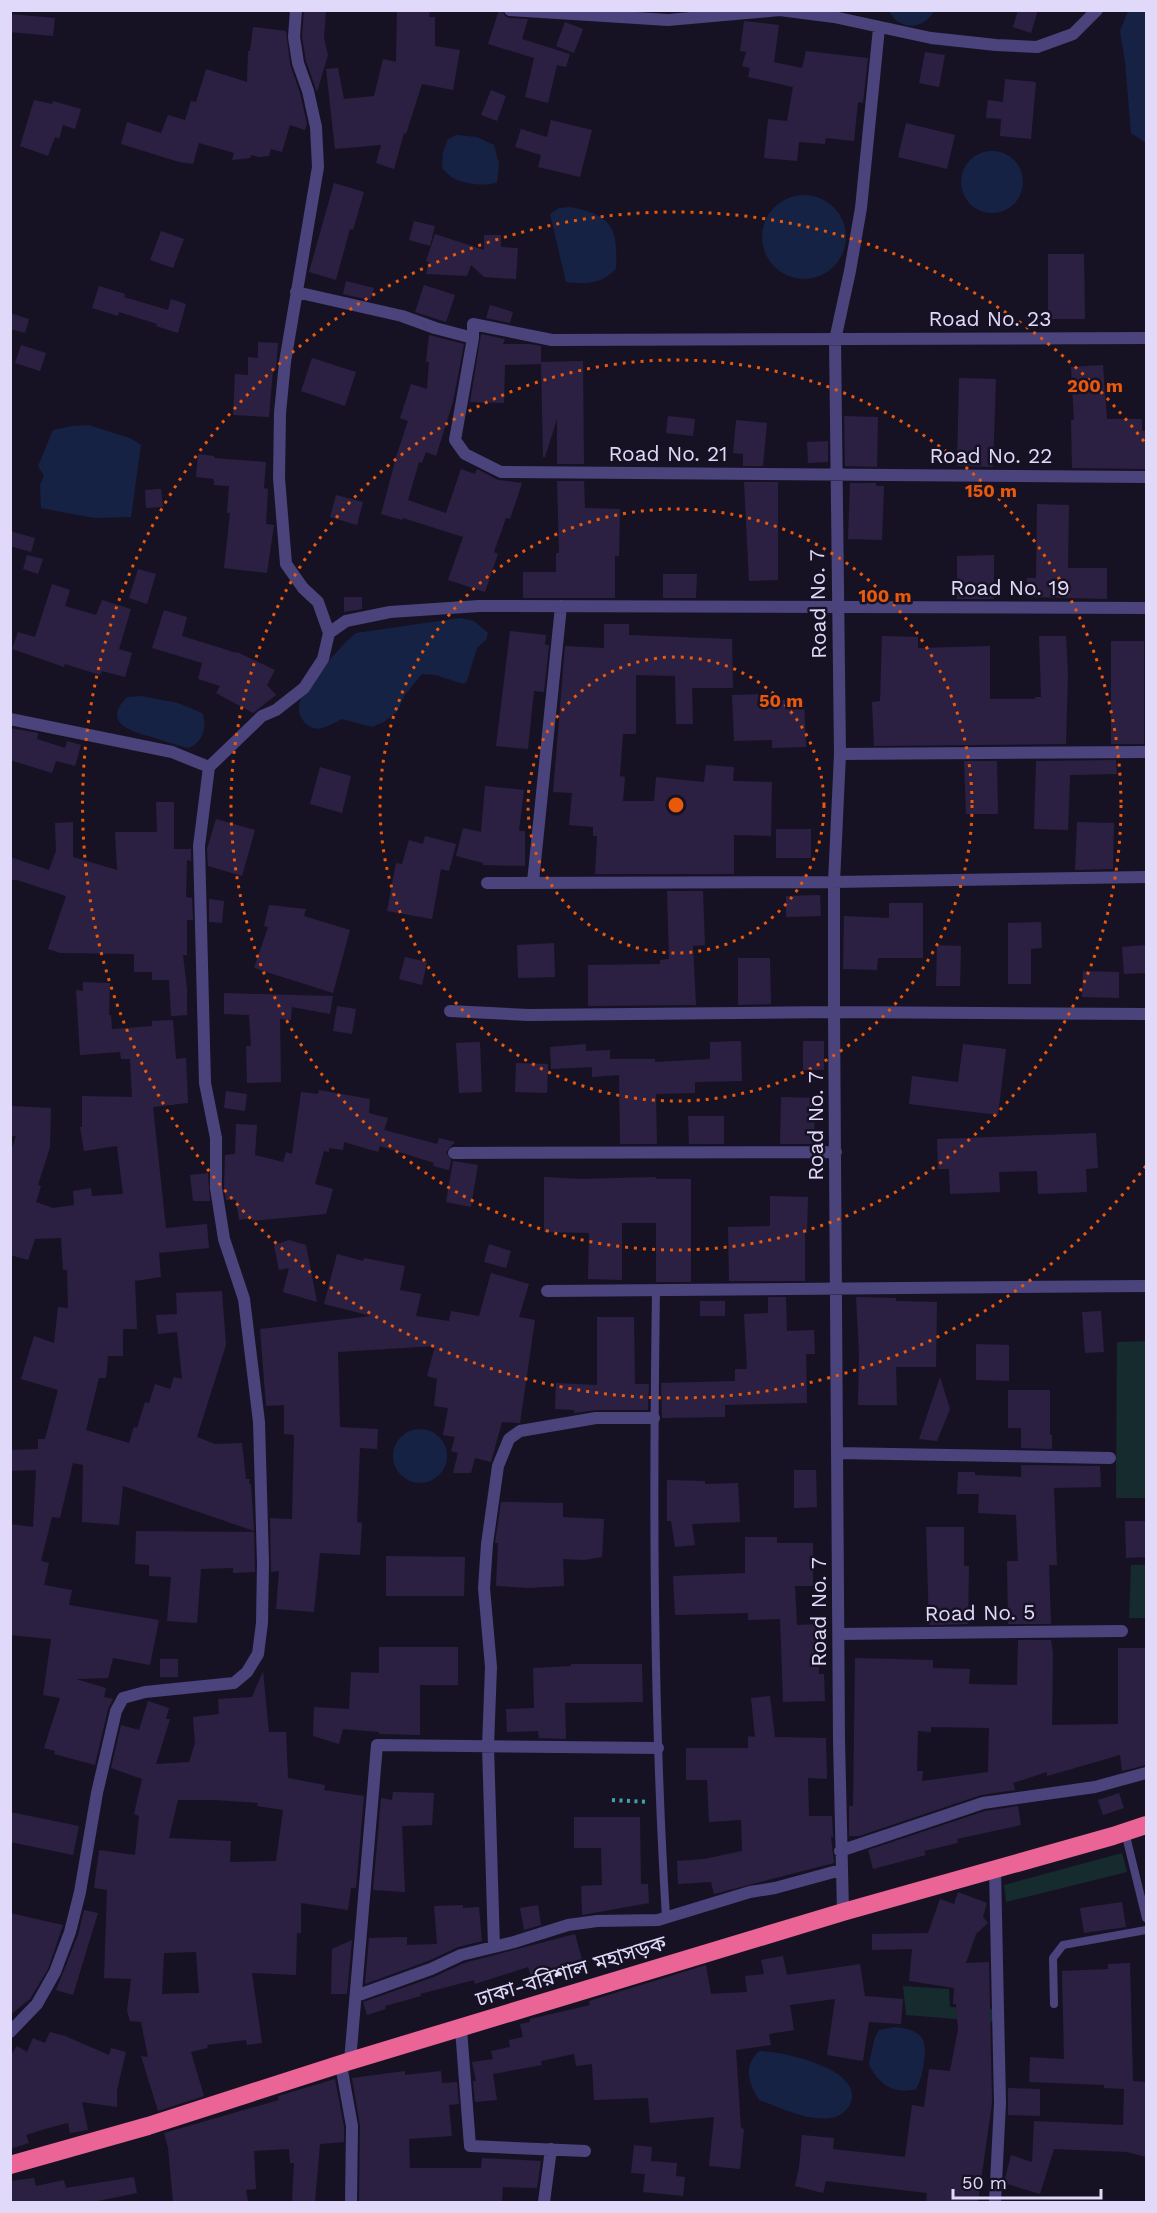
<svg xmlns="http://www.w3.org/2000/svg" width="1157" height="2213" viewBox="0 0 1157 2213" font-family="'Work Sans','Noto Sans Bengali',sans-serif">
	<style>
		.green { fill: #162b2d }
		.water { fill: #152244 }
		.building { fill: #2b2042; fill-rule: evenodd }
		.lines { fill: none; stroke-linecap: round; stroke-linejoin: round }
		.path { stroke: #3fa3a8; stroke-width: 4; stroke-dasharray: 3 4.5; stroke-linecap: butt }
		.lane { stroke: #4b437c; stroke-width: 8 }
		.street { stroke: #4b437c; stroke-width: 12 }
		.highway { stroke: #ea6496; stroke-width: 18 }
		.ring { fill: none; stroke: #e8590c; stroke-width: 3; stroke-dasharray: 3 6 }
		.labels { text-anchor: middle; stroke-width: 5; stroke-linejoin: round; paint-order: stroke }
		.street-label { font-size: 21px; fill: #e0d9fa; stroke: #171223 }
		.centre { fill: #e8590c; stroke: #171223; stroke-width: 3 }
		.ring-label { font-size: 18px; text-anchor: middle; font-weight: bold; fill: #e8590c; stroke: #171223; stroke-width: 5; stroke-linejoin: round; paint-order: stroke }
	</style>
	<rect width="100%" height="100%" fill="#171223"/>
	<path class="green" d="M1146 1341V1498H1116L1117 1342Z
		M1131 1565H1146V1618H1129Z
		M1122 1853 1127 1872 1006 1902 1004 1885Z
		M903 1986 949 1989 950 2007 994 2009 993 2022 906 2015Z"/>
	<path class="water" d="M889 11V10L934 11C924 30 899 31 889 11Z
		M1128 11H1146V143L1131 133 1125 62 1120 31Z
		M456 135 477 137 494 145 499 164 497 182C487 187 464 184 453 178 449 176 446 171 442 168L443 152 448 139Z
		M961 182a31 31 0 1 1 62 0a31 31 0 1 1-62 0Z
		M762 237a42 42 0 1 1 84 0a42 42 0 1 1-84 0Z
		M570 207C612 215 618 227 616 269 599 285 588 284 566 282L550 214 559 208Z
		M88 425 130 438 141 445 131 517 94 518 41 508 40 485 44 476 38 466 53 430 72 426Z
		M460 618 474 621 488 633 486 640 477 648 467 681 464 684 435 675 422 674 404 696 398 711 384 722 372 727 342 719C330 725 316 735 305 723 301 718 298 712 299 706 300 691 343 643 356 633Z
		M141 696 178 703 202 713C208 725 203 744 188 748 176 745 164 741 152 737 130 731 102 723 127 697Z
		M393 1456a27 27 0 1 1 54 0a27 27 0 1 1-54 0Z
		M895 2027C919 2030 928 2036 924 2061 923 2071 921 2080 916 2089 894 2095 878 2084 869 2064L875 2037 879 2030Z
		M759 2051C781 2051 870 2070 849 2106 845 2112 838 2118 830 2118 806 2121 781 2108 759 2100 748 2082 743 2067 759 2051Z"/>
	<path class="building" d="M304 10H326L324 38 328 55 317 92 306 61 302 37Z
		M397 10H430L429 17H435V46L460 50 453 90 422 84 406 134 404 133 394 169 376 163 381 145 335 149 326 69 338 68 344 99 374 96 383 59 396 62Z
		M499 10H502L505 16 509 18 528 19 522 39 570 54 566 67 557 65 548 103 525 97 534 58 488 44Z
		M1018 10H1038L1031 33 1013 27Z
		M10 14 55 18 53 36 10 32Z
		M744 21 779 25 774 62 802 68 806 51 868 58 863 103 858 102 854 141 826 138 825 144 799 142 797 161 764 158 768 119 787 121 793 87 748 77 750 68 742 66 746 52 740 51Z
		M565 22 583 29 574 53 556 46Z
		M253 27 286 31 290 64 300 93 307 124 305 130 290 125 282 152 271 149 269 156 259 157 251 155 250 158 232 160 234 153 199 143 193 164 179 162 121 144 127 122 161 133 168 115 185 120 191 101 196 102 206 69 247 82 248 51H250Z
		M925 52 945 55 939 87 919 83Z
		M1005 79 1036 82 1031 139 1000 136 1001 119 986 118 988 100 1003 102Z
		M491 90 506 96 497 121 481 115Z
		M34 100 52 104 53 101 81 109 75 129 63 125 59 139 55 137 48 156 20 146Z
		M551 120 592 130 580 177 538 167 541 155 515 147 521 129 547 137Z
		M906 123 955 135 947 169 898 157Z
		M334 183 364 192 353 230 350 229 336 280 309 272Z
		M414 221 435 226 430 246 409 240Z
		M161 231 184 239 173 268 150 260Z
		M435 234 484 250V235H501V247L518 248 516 279 484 277 471 265 467 276 426 274 429 262 426 261Z
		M1048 254H1084L1085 319H1048Z
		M346 281 374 288 370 300 343 294Z
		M424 285 455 295 446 322 415 312Z
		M99 286 125 294 124 297 168 310 171 299 186 304 178 333 156 326 157 324 119 312 118 316 92 308Z
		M490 305 513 312 510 323 486 318Z
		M10 313 29 319 25 333 10 329Z
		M481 334 505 339 503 344H530L541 346V362L583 361 584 464H557V419L545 457H543L541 364 505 365 504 403 470 402Z
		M429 335 464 344 453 402 436 456 426 452 422 463 419 462 408 500 446 513 461 469 475 474 477 469 498 480 522 483 510 519 506 518 494 552 498 554 485 592 448 580 463 537 403 518 402 520 381 514 397 454 408 421 400 418 411 384 427 389 429 362H426Z
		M258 342 278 343 276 370H273L269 417 233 415 235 374 248 375V357L258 358Z
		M21 345 46 353 40 371 15 363Z
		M312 358 356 372 345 406 301 391Z
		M1103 365 1107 419H1142V431H1146V469L1072 468 1071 420H1074L1071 367Z
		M959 378 996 379 993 467 957 466Z
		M668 416 695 419 693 436 666 433Z
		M844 416 878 417 877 467 845 466Z
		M736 420 767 423 763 466H743V454L733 453Z
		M828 441V462L808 463 807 442Z
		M198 454 214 456V458L266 462 264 488 268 489 266 524 274 525 267 573 224 568 230 513H227L229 486 214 485V479L196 477Z
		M557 481H584L585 508 620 509 619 556H615V598H523V572H556V553H559Z
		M744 482H778V580L749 581Z
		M850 483H876V486H884L882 540 848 539Z
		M161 489 163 507 146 508 145 490Z
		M336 495 363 502 357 525 330 517Z
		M1037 504 1069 505 1068 568H1107V599L1027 597V578H1036Z
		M10 531 35 538 31 552 10 546Z
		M27 555 43 559 38 574 23 569Z
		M994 555V599H957V556Z
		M138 569 156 574 147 604 129 598Z
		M663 574H697L696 598H663Z
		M52 584 70 590 65 606 96 615 102 600 131 609 119 649 132 653 125 677 102 671 100 675 65 664 64 667 12 649 18 632 35 637Z
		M344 597H362V609L344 612Z
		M164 610 187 617 182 636 237 653V652L275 670 267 685 276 695 253 713 216 693 220 686 198 679 202 663 152 648Z
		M604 624H629V635L732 639 733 688H692L693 724H676L675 676 636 675V734H623L620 776 625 777 623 801H654L656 777 704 782 706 765 734 767 733 781 772 782 771 836 734 835V874H595L597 836H593V827L569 825 572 793 553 792 565 646 604 648Z
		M510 631 546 635 545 645H549L544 692 534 691 528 749 496 746Z
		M882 636 918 637V648L990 646V699H1035V697H1041L1039 636H1066L1068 674 1066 744 874 746 872 702 880 701Z
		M1111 641H1144V744H1111Z
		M764 694V700L804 699 806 747 772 748V740L734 741 732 695Z
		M10 728 38 733 37 739 65 748 67 741 81 745 75 766 56 761 52 773 10 760Z
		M1116 760 1117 774 1070 775 1068 830 1034 829 1036 761Z
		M964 761H997L998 814H966Z
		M320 767 351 776 342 813 310 804Z
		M485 786 524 790 519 831H525V866L483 865V863L456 856 463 828 481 832Z
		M156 802H174V849H191V861L187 860 186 897 192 898 193 920H187V955H183L187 989V1015L171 1016 169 980H152V972H134V954L60 953 48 949 66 896 17 880H10V857L49 870 56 851 55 823 73 822V857L117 870 115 832H157Z
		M216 819 255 830 242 876 208 866 207 849Z
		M1077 822 1114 823 1113 869 1075 870Z
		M776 829H811V858H776Z
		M425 836 456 844 449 871 441 869 432 919 387 911 396 863 402 864 409 840 423 844Z
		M667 891H703L705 945 693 946 696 1005 588 1006V965L660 964V960L669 959Z
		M820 895 821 916 786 917V896Z
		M209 899 224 901 222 923 209 922Z
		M889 903H923V958H878L877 970 843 969 844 916 889 918Z
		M269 905 306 909 304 916 350 930 333 993 254 968 268 927 264 926Z
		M1041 922 1042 948 1031 949V984H1008V923Z
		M554 943 555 977 518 978 517 945Z
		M937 945 961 946 960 986H936Z
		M1146 945V973L1124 974 1122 947Z
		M405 957 427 962 422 985 399 979Z
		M738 958H770L771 1004 738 1005Z
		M1083 971 1119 972V998L1082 997Z
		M83 982 110 983 109 1015H111L112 1029 152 1026V1021L173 1020 176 1059 186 1058 188 1103 153 1107 166 1228 207 1224 209 1248 159 1253 161 1277 135 1281 137 1329H123V1356H108L106 1378H99L86 1430 129 1443 134 1427 137 1428 145 1402 149 1403 155 1384 170 1389 174 1377 182 1379 177 1332 158 1334 156 1315 177 1314 176 1293 222 1291 226 1345 197 1437 215 1444 242 1443 246 1479H250L249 1484H251L254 1531 123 1486 119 1525 82 1522 83 1465 73 1463 60 1518 52 1517 41 1561 49 1563 44 1585 72 1590 69 1605 159 1620 150 1665 113 1658 108 1678 76 1679 106 1688 104 1697 113 1699 108 1709 95 1765 54 1754 55 1751 44 1748 60 1698 43 1695 51 1639 10 1635V1524L33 1527 36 1470 10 1471V1450L38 1449V1439H45L58 1390 21 1379 34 1336 54 1343 58 1307 68 1308 67 1270H63L61 1238 35 1239 28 1260 10 1255V1154L16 1136H10V1106L51 1108 50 1147 38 1185 41 1186 36 1202 53 1208 74 1205 73 1191 91 1188 92 1196 123 1194 117 1146 84 1151 80 1127H82V1096L132 1097 130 1059H121L120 1052 80 1055 76 990 83 991Z
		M224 993 293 995 333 996 330 1014 292 1007 291 1020 280 1019 281 1082 247 1083 246 1046H251L249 1015 224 1014Z
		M337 1006 356 1009 352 1034 333 1031Z
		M741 1041 742 1081 695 1082V1093L656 1094 657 1144H620L619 1075 592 1077V1067L551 1069 550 1047 586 1044V1051L610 1050V1059H655V1062L710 1059V1042Z
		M803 1041H824V1070H803Z
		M480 1042 482 1092 459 1093 456 1043Z
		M963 1044 1006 1049 998 1115 909 1104 912 1076 958 1082Z
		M516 1063 548 1064 547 1093 515 1092Z
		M319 1090 370 1099 369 1113 388 1118 384 1130 437 1144 439 1138 455 1142 446 1152 451 1160 449 1170 433 1166 434 1163 380 1146 378 1152 344 1142 343 1150 329 1148V1152L324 1151 315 1184 333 1189 326 1214 252 1221V1218L239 1220 236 1200H226L224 1187 225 1155 235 1154 236 1124 257 1125 255 1155 283 1162 286 1152 292 1154 301 1092 318 1094Z
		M226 1091 247 1094 245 1111 224 1108Z
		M781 1097 815 1098 814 1144H780Z
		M688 1116H724V1144H689Z
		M1096 1133 1098 1168 1086 1169 1087 1192 1038 1194 1037 1171 999 1172 1000 1192 950 1194 949 1169H938L937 1139Z
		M453 1161 478 1165 471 1207 446 1202Z
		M208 1173 210 1201H193L190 1175Z
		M544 1177 580 1179 656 1177V1179H691V1282H656V1223H622V1280L588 1279 589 1233 544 1232Z
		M770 1196 808 1197 807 1233H805V1281H729L728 1227 770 1226Z
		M289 1240 306 1245 317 1302 283 1292 289 1268 279 1270 274 1245Z
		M489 1244 511 1251 506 1268 484 1262Z
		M337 1254 363 1261 364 1258 405 1266 400 1290 421 1294 416 1316 449 1321 451 1311 479 1316 491 1273 529 1284 519 1317 535 1320 520 1423 502 1422 491 1462 475 1458 471 1473H453L458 1453 451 1451 455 1437 443 1435 448 1408 434 1406 437 1379 427 1376 435 1346 338 1352 340 1427 378 1429 377 1449 360 1448 357 1522 362 1523 360 1555 320 1553 314 1612 276 1609 279 1571 271 1572 270 1518 292 1519 294 1435 284 1434V1405L266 1406 260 1329 371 1316 324 1304Z
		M768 1297H786L787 1331 814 1330 815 1354H806L807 1403 725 1405V1417L662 1418 661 1383 735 1381V1369H747L744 1314 768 1313Z
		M856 1297 896 1298V1301L937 1302 936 1367H896L897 1405H858L859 1353Z
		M700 1301H725V1316H700Z
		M1101 1311 1104 1352 1085 1353 1082 1312Z
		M597 1317H634L635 1384H649L648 1410H596L574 1413V1410L555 1409 556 1383 597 1385Z
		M976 1344 1009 1345V1381L976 1380Z
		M940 1377 950 1409 937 1441 919 1439Z
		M1008 1390H1050V1435H1052V1449L1021 1448V1428H1008Z
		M1021 1465 1100 1466 1101 1487 1054 1488 1057 1565H1049L1051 1624H1008L1007 1561H1018L1016 1515 978 1513 979 1494H957L958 1472H975V1475L1021 1477Z
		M794 1470H816L817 1507 794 1508Z
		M667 1480 705 1481V1484L738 1483 740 1522 692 1524 695 1545 675 1547 671 1521H667Z
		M501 1502 563 1503V1517L604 1519 602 1557 584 1560 563 1559 564 1586 529 1588 496 1586 498 1543H495Z
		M1125 1521H1146V1557L1126 1558Z
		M926 1527H964V1566H969L968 1624 929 1625Z
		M136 1531 254 1532 255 1572 233 1573V1568L201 1569 197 1623 167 1621 171 1577 149 1576V1565L135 1564Z
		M745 1537H777V1543H813V1586H795L797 1625 818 1624 819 1674H824L825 1701 783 1702 780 1619 748 1620V1613L675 1615 673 1576 745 1573Z
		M386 1556 465 1557 464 1596H386Z
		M1018 1640H1051L1053 1653 1052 1725 1118 1724V1648H1146V1765L1122 1771 1120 1755 1047 1776V1772L1013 1783 1015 1790 981 1795 859 1836H849V1806H853L855 1658 933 1660V1668L970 1669 969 1684 1017 1685ZM931 1727 989 1728 988 1772 922 1781 923 1771H917L918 1731 931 1732Z
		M379 1647H458V1685H420V1735L379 1734V1732L343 1729 339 1744 313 1736 314 1707 349 1709 351 1672 379 1673Z
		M160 1659H178V1677H160Z
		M571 1664H642L643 1702 565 1703 566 1739 539 1738 538 1731 507 1732 506 1709 534 1708 533 1668 571 1666Z
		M263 1671 269 1732H286L288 1778 325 1785 324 1790 364 1796 356 1888H351L348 1910 301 1903V1933H297L296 1975 252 1973 262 2043 247 2045 246 2040 207 2045 208 2048 191 2052 204 2096 158 2111 141 2056 148 2057 141 2022 130 2021 127 2011 131 1979 104 1978 107 1890 94 1888 99 1850 135 1855 139 1816 134 1814 142 1779 111 1768 121 1725 139 1730 148 1701 169 1708 166 1719H170L156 1764 189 1762 195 1743 193 1717 219 1714 218 1699 252 1697ZM178 1800H214L258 1803 257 1806 283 1810 276 1861 230 1862 231 1841 169 1838ZM196 1952 199 1993 162 1994 164 1953Z
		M770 1696 775 1737 826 1738 827 1779 808 1778 809 1816H832L833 1837H831L834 1863 714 1894 711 1882 678 1884 677 1861 704 1859 742 1851 741 1820 709 1822 707 1780H686V1748H748V1736L755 1737 751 1698Z
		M393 1792 434 1793 432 1825 402 1826 405 1892 373 1890 381 1798 392 1800Z
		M1119 1793 1124 1808 1103 1815 1098 1800Z
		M1018 1806 1021 1825 957 1839 958 1843 924 1851 926 1855 873 1869 868 1850 985 1811Z
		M10 1812 79 1826 73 1855 10 1842Z
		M574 1817H640L641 1884H648L649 1903 582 1915 581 1886 602 1885 601 1848H574Z
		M958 1892 987 1903 983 1917 988 1923 976 1934 966 1963 989 1962 992 2103 978 2202H926L927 2193 826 2181 823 2193 795 2186 799 2167 802 2135 834 2138 833 2149 905 2157 912 2105 924 2107 929 2069 950 2071 958 2029 956 2004H953L954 1988 909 1981 912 1949 872 1950V1934L928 1933 940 1899 954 1904Z
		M1122 1902 1126 1927 1084 1933 1080 1908Z
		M463 1905V1908L479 1907 482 1941 458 1947 428 1961 365 1984 369 1938 407 1937V1945L437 1944 434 1906Z
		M538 1905 541 1925 524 1930 520 1908Z
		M84 1910 98 1913 73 1995 56 1990 78 1935Z
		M10 1913 63 1925 48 1969 30 1999 10 2015Z
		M575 1934 583 1963 531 1977 528 1967 475 1984 474 1980 420 1994 421 1996 385 2006 386 2009 367 2015 363 2002 434 1977 464 1963Z
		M352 1940 347 1994H331L332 1949Z
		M783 1956 787 1975 860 1964 865 1996 903 1999 901 2024 869 2022 863 2061 827 2055 835 1999 790 2005 794 2030 769 2034 771 2045 736 2050 741 2128 744 2129 740 2169 709 2166 714 2117 650 2123 648 2098 594 2100 592 2064 576 2066 574 2054 541 2061 542 2065 493 2074 497 2100 475 2102 473 2081H476L472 2062 493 2059 491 2051 510 2047 509 2040 523 2037 520 2024 530 2022V2019L590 2005 589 2001 706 1965 711 1994 747 1992 745 1976 764 1974 761 1960Z
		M1130 1963 1133 2081 1146 2082V2157L1127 2152 1054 2149 1040 2194 1004 2183 1011 2155 1032 2162 1034 2121 1123 2125 1124 2089 1104 2088V2085L1029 2082 1030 2057 1064 2059 1062 1971 1108 1969V1964Z
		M50 2032 65 2036 109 2055 111 2048 126 2052 117 2090V2107L82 2102 88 2130 70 2133 68 2123 48 2128 26 2135 29 2143 10 2149V2057L17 2046 27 2052 33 2038 45 2043Z
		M405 2071V2075L441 2071 442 2083 457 2082 459 2104 449 2105 452 2136 409 2139 410 2168H481L482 2158 541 2161 537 2188 503 2187 502 2202H359L360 2126 352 2078Z
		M335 2079 344 2127V2142L320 2144 315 2202H292L294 2163H290L289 2149 254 2151 256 2189 246 2190 248 2202H173L168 2148 164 2133 279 2100 278 2096Z
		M1008 2088 1040 2089V2116L1008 2115Z
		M634 2145 652 2147 651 2161 677 2163 676 2176 685 2177 683 2196 643 2192 645 2174 631 2173Z
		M134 2177 137 2193 93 2202H10V2181L34 2178 36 2186 64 2180 66 2188Z"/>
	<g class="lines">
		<path class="path" d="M612 1800 649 1802"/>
		<path class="lane" d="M656 1291C653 1499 653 1709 666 1917
			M1125 1832 1146 1918
			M1054 2004 1053 1958 1063 1945 1146 1930"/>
		<path class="street" d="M510 10 668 20 780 10
			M780 10 834 17 931 38 996 45 1037 47 1073 34 1097 10
			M296 292 402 316 435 328 473 338 455 440 465 454 501 472 1146 477
			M473 338V324L552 340 1146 338
			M329 633 346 621 390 612 479 606 1146 608
			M10 719 172 752 209 767
			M840 754 1146 752
			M533 882 561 606
			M487 883 834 882 1146 877
			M450 1011 528 1015 834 1012 1146 1014
			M454 1153 836 1152
			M547 1291 1146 1286
			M837 1453 1110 1458
			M839 1634 1122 1631
			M840 1851 983 1803 1095 1787 1146 1773
			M995 1869 1000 2103 995 2202
			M843 1912 839 1740 834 1012V882L840 754 835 340 850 271 861 208 879 28
			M494 1947 488 1746 491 1667 484 1588 487 1544 498 1466 509 1439 520 1431 596 1418H654
			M356 1996 431 1969 461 1955 514 1942 568 1925 597 1921 658 1920 750 1892 775 1888 841 1870
			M461 2029 470 2146 585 2151
			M10 2032 37 2004 55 1972 70 1932 80 1892 97 1793 116 1711 123 1698 145 1692 234 1683 247 1672 258 1654 262 1623 263 1563 259 1422 244 1299 224 1239 216 1188V1138L205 1083 199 846 209 767 262 716 276 710 304 688 323 659 329 633 318 602 303 588 286 564 279 478 280 413 285 362 318 167 316 127 308 91 298 63 294 37 296 10
			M350 2061 377 1745 658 1748
			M341 2065 352 2126 351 2202
			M544 2202 551 2149"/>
		<path class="highway" d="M10 2165 148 2126 350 2061 843 1912 1113 1836 1146 1825"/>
	</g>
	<g class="ring">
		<circle cx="676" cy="805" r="148"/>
		<circle cx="676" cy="805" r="296"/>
		<circle cx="676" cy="805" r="445"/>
		<path d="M1146 1166A593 593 0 1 1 1146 444"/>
	</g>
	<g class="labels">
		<g class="street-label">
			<text x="990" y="326">Road No. 23</text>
			<text x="668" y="461">Road No. 21</text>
			<text x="991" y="463">Road No. 22</text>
			<text x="1010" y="595">Road No. 19</text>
			<text transform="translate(818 604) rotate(-91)" y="7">Road No. 7</text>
			<text transform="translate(816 1126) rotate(-90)" y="7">Road No. 7</text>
			<text transform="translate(819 1612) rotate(-90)" y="7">Road No. 7</text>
			<text transform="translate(980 1613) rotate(-1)" y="7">Road No. 5</text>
			<text transform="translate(571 1971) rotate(-17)" y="7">ঢাকা-বরিশাল মহাসড়ক</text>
		</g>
	</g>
	<circle cx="676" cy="805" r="9" class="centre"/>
	<g class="ring-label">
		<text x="1095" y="392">200 m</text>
		<text x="991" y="497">150 m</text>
		<text x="885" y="602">100 m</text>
		<text x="781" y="707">50 m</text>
	</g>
	<rect width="1157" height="2213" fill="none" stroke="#e0d9fa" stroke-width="24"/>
	<path d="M953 2189v9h148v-9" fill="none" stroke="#e0d9fa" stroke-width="3"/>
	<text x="962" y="2189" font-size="18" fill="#e0d9fa" stroke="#171223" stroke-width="4.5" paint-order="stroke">50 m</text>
</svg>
